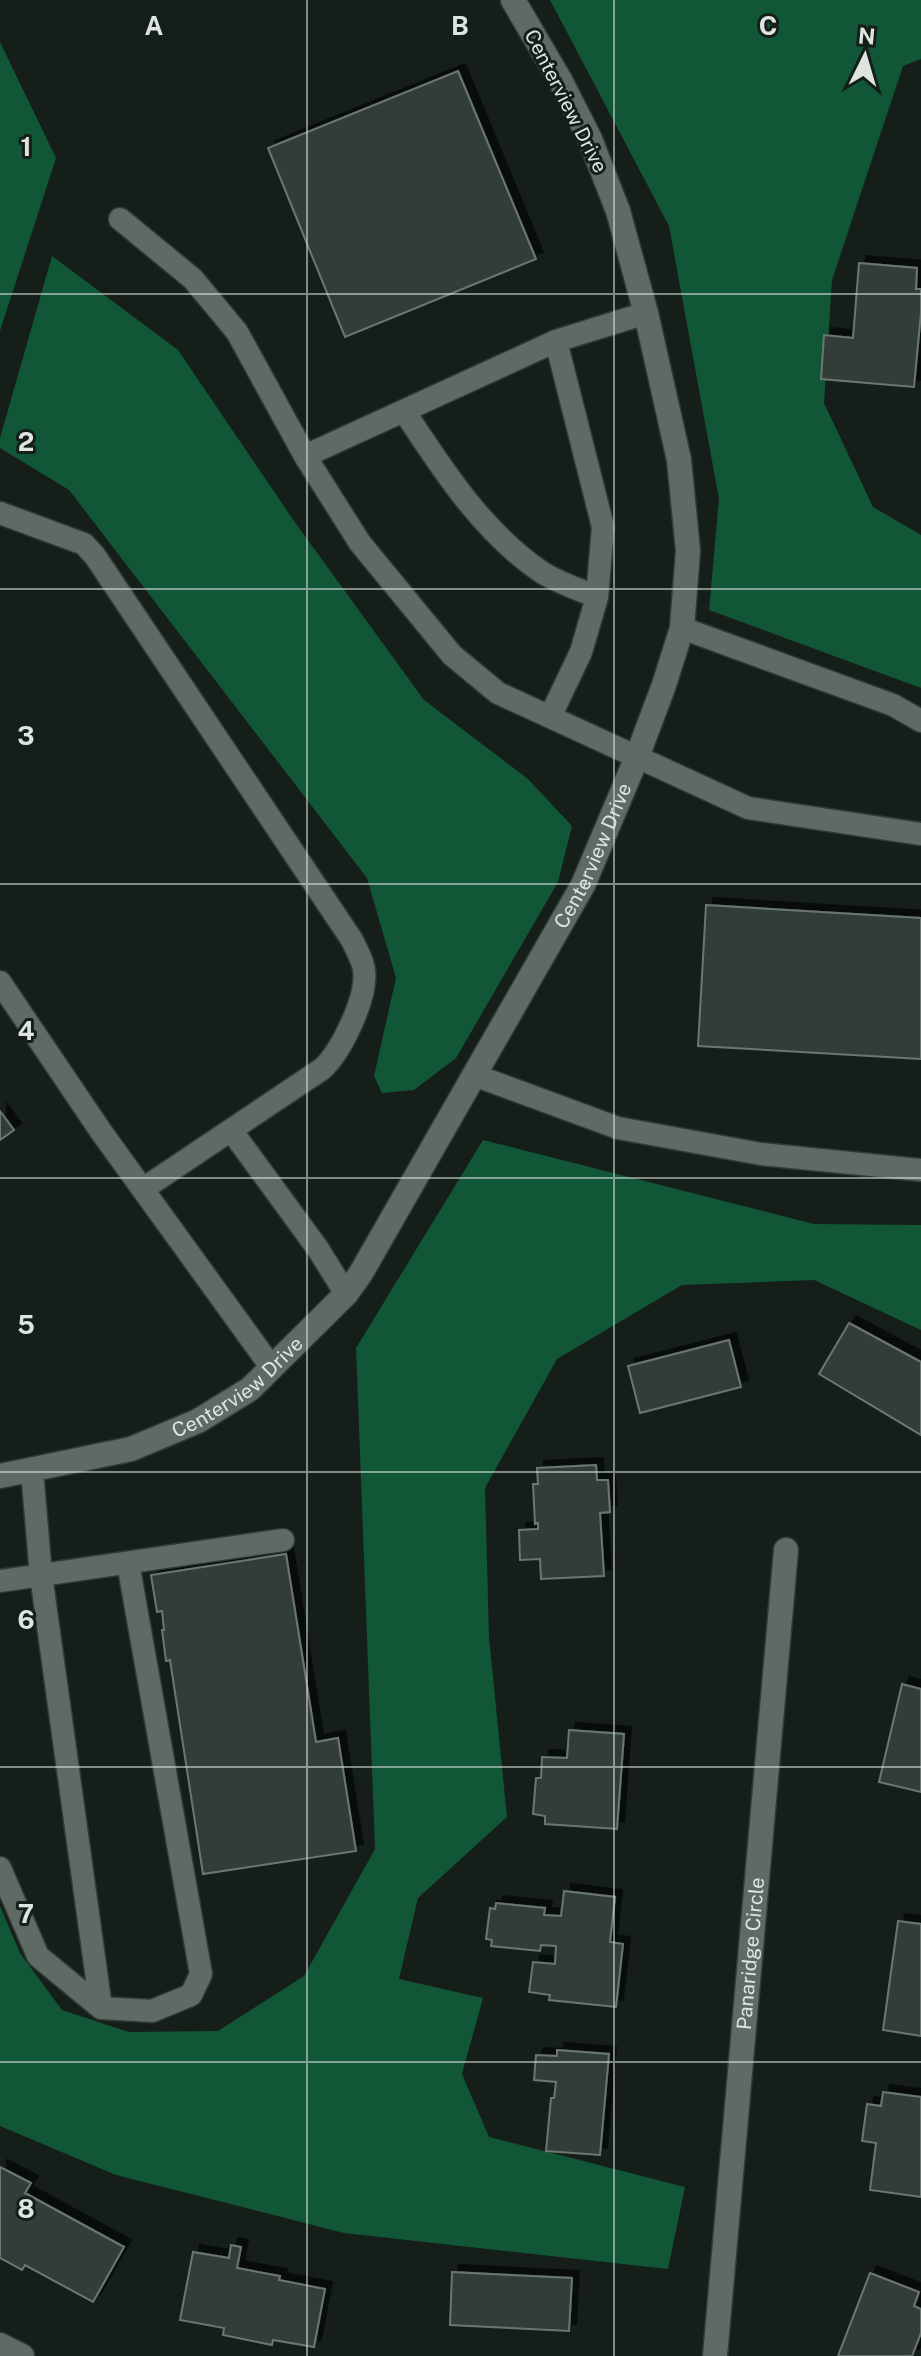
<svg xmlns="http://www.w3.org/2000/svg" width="921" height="2356" viewBox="0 0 921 2356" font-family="'Public Sans',sans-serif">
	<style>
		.forest { fill: #115637 }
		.building { fill: #333e38; stroke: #6b7770; stroke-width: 2; filter: url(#shadow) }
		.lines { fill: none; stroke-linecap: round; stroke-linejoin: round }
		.lane-casing { stroke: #323935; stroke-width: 25 }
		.street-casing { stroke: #323935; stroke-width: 27 }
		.lane { stroke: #5e6a63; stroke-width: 22 }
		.street { stroke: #5e6a63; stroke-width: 24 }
		.grid { fill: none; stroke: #dee5e1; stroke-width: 2; stroke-opacity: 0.55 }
		.labels { text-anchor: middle; stroke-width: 6; stroke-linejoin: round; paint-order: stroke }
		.street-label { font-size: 20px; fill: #dee5e1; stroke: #151e19 }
		.grid-label { font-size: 26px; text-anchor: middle; font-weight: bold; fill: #dee5e1; stroke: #151e19; stroke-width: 6; stroke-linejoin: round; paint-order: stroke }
	</style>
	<defs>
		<filter id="shadow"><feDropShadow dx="7" dy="-7" stdDeviation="0" flood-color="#0009"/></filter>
	</defs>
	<rect width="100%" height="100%" fill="#151e19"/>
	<path class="forest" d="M550 0H921V59L903 66 832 280 824 403 873 507 921 535V688L709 610 719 499 669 226Z
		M0 42 56 158 0 331Z
		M52 256 178 350 294 521 424 700 528 779 572 826 558 882 456 1058 414 1090 382 1093 374 1076 396 978 367 878 69 490 0 448V438Z
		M483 1140 814 1224 921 1225V1330L814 1280 682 1285 557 1359 485 1488 489 1637 507 1817 418 1898 399 1979 483 1998 462 2074 489 2137 685 2187 668 2269 344 2233 116 2175 0 2126V1906L20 1953 62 2010 129 2032 218 2031 304 1976 375 1849 356 1348Z"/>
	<path class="building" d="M458 71 536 259 345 337 268 148Z
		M859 263 917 268 916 289H921V312L914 387 821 379 824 335 853 338Z
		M706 905 921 918V1059L698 1046Z
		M0 1111 14 1130 0 1140Z
		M849 1323 921 1362V1435L819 1374Z
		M729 1340 741 1387 640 1413 628 1366Z
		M596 1465 597 1480H608L610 1512 600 1513 604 1576 541 1579 540 1559 520 1560 519 1530 538 1529V1523L535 1524 533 1484H538L537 1468Z
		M286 1554 316 1742 338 1738 356 1851 203 1874 170 1660 166 1661 162 1630H164L162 1611 157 1612 151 1575Z
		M902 1684 921 1689V1792L879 1782Z
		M569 1730 624 1734 617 1829 545 1824V1816L533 1814 536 1778H541L542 1757 567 1758Z
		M564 1891 615 1897 610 1942 623 1944 616 2007 549 2000 550 1995 529 1992 533 1962 555 1964 556 1946 541 1945 540 1951 491 1946 492 1940 486 1939 490 1908 495 1909 496 1903 545 1908 544 1915 561 1916Z
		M898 1921 921 1924V2036L883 2030Z
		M557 2050 609 2054 600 2155 546 2151 551 2098H554L556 2082 534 2080 536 2055 557 2056Z
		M883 2092 921 2097V2197L870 2190 876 2143 862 2141 867 2104 881 2106Z
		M0 2167 31 2183 25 2193 124 2247 93 2302 25 2265 22 2270 0 2258Z
		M231 2245 241 2247 237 2268 280 2276 279 2280 325 2289 314 2347 273 2340 272 2345 223 2335 224 2328 180 2320 193 2252 229 2258Z
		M452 2272 572 2278 569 2331 450 2325Z
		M870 2273 919 2292 914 2306 921 2309V2333L912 2356H838Z"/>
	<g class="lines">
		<defs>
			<path id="lane" d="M120 219 193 279 237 332 305 456 360 543 452 655 498 693 748 808 921 834
				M404 411C443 470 481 530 540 571 556 582 578 589 597 597
				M305 456 556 341
				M0 513 84 544 95 556 352 940C356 949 363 960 364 970 368 997 341 1052 322 1069L143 1189
				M682 628 893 705 921 721
				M550 717 581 652 597 597 603 527 556 341 646 313
				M0 982 102 1133 272 1368
				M474 1075 618 1128 761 1154 921 1170
				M231 1130 318 1249 346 1294
				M32 1471 41 1575 101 2008 152 2011 191 1995 201 1974 128 1563
				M0 1581 283 1540
				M0 1868 38 1956 101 2008"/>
			<g id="street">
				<path id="s1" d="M0 1476 131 1449 198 1421 250 1389 346 1294 361 1273 583 885 637 757 664 685 682 628 688 551 679 460 646 313 618 211 590 139 560 80 513 0"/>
				<path d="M0 2345 22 2356"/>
				<path id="s2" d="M715 2356 786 1550"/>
			</g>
		</defs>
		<use href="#lane" class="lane-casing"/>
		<use href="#street" class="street-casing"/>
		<use href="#lane" class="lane"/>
		<use href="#street" class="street"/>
	</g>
	<path class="grid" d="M307 0V2356M614 0V2356M0 294H921M0 589H921M0 884H921M0 1178H921M0 1472H921M0 1767H921M0 2062H921"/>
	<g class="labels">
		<g class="street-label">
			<text transform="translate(566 101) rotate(63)" y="7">Centerview Drive</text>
			<text dy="7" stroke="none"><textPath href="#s1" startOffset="906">Centerview Drive</textPath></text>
			<text dy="7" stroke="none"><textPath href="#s1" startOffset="258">Centerview Drive</textPath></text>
			<text dy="7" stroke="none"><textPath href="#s2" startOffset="404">Panaridge Circle</textPath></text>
		</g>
	</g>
	<g class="grid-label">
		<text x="154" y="35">A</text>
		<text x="460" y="35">B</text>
		<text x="768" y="35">C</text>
		<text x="26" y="156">1</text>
		<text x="26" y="451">2</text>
		<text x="26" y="745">3</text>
		<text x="26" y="1040">4</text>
		<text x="26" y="1334">5</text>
		<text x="26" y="1629">6</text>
		<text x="26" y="1923">7</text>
		<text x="26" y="2218">8</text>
	</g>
	<g transform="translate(865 56) rotate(5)" stroke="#151e19" stroke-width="6" paint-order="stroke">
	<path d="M0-6L14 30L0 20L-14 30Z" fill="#dee5e1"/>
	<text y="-12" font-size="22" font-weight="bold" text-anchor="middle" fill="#dee5e1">N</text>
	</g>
</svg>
